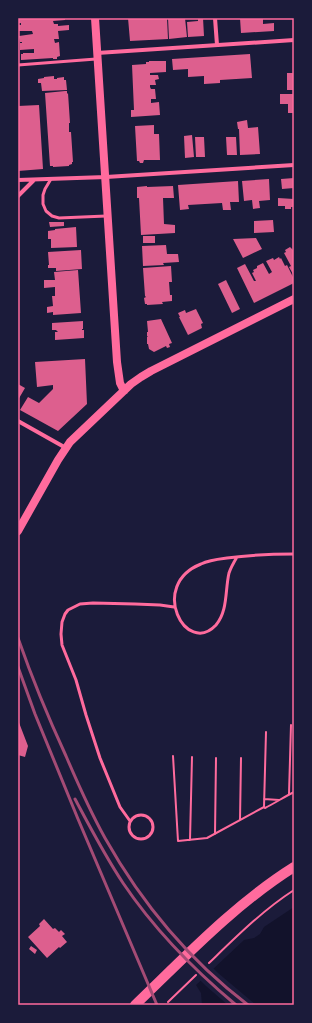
<svg xmlns="http://www.w3.org/2000/svg" width="312" height="1023" viewBox="0 0 312 1023" font-family="'Golos Text',sans-serif">
	<style>
		.water { fill: #12122b }
		.pier { fill: #1b1b3a }
		.building { fill: #dd5f8e }
		.lines { fill: none; stroke-linecap: round; stroke-linejoin: round }
		.path { stroke: #ff6b9d; stroke-width: 2 }
		.service { stroke: #ff6b9d; stroke-width: 3 }
		.minor { stroke: #ff6b9d; stroke-width: 4 }
		.secondary { stroke: #ff6b9d; stroke-width: 8 }
		.primary { stroke: #ff6b9d; stroke-width: 10 }
		.rail { stroke: #a44b75; stroke-width: 3 }
		.neatline { fill: none; stroke: #ff6b9d; stroke-width: 1.5 }
	</style>
	<rect width="100%" height="100%" fill="#1b1b3a"/>
	<path class="water" d="M294 907V1005H255V1004L252 1002 250 1005H202L201 993 196 985 244 940 254 938 260 934 264 927Z"/>
	<path class="pier" d="M212 967 218 973 256 1005H228L206 986 199 979Z"/>
	<path class="building" d="M18 18H65V20L53 21 54 24H58V26L69 25V30L58 31 59 39H54L55 43 59 42 60 56 57 57V59H53V58L21 60V54H23V53H34V49L20 50V43H22V42H20L19 36 33 34 32 31H19V25H21V23H18Z
		M128 18H167L168 39 130 41Z
		M168 18H185L187 37 169 39Z
		M203 18 204 36 188 37 187 22 198 21V19Z
		M240 18H263V24L274 23V31L241 33Z
		M250 54 252 78 220 80V83L204 84V76L188 77V69L173 70 172 59Z
		M149 61H166V72L150 73V75H158L159 79 155 80 156 85H150V87L151 89H155L156 99H151V103L159 102 160 115 131 117V110H134L132 65 146 64V62H149Z
		M287 73H294V90H287Z
		M54 76V79H57V78L64 77V80H66L67 90 42 91 41 83H38V79L44 78V77Z
		M65 91H67V94L68 93 70 123H69V132H71L73 162H72V164L69 165V166L53 167V166H50L45 93Z
		M280 94H294V113H288V104H280Z
		M39 105 43 169 18 171V106Z
		M247 120 248 128 258 127 260 154 240 155 239 129H238L237 122Z
		M154 125V134H159L160 160H144L143 163H140L139 161H137L135 126Z
		M192 135 194 157 185 158 184 136Z
		M195 137H204L205 157H196Z
		M226 137H236L237 155H227Z
		M294 178V188L282 189 281 179Z
		M269 179 270 200 259 201 260 208 253 209 252 200 244 201 242 181Z
		M238 181 239 202H230L231 210H223L222 203 188 205 189 209 180 210 178 185Z
		M147 186V187L173 186 174 198H163L164 224 175 225V233L141 235 139 198H137V187Z
		M278 198 294 199V207H291V209H285V206H278Z
		M273 220 274 232 254 233V221Z
		M49 222H64V226L50 227Z
		M76 227 77 247 51 248V239H48V231L55 230V229Z
		M143 236H155V243H143Z
		M256 238 262 249 243 258 233 239Z
		M166 245 167 254H178L179 262 163 263 164 265 143 266 142 246Z
		M290 247 294 251V276L289 267 291 266 284 253 286 252 285 250Z
		M81 250 82 269 56 271V268H48V265H49L48 252Z
		M279 257 280 259 281 258 285 266 287 265 294 279V283L254 303 237 268 245 264 254 281H256L252 273 254 272 253 270 257 268V266L263 263 269 274 272 272 266 261 273 258 274 260Z
		M171 266 172 282H169L170 295H172V301L162 302 163 304 147 305V304H145L144 298 146 297 145 296 143 268Z
		M78 270 81 313 53 315V312L47 313V307L53 306 52 296H55V287L44 288V280H55L54 272Z
		M226 280 240 309 232 313 218 284Z
		M196 309 203 323 201 324 202 328 188 335 179 317H180L178 313 185 310 186 313Z
		M161 319 172 343 169 344 170 347 167 348 166 346 154 352 149 349 148 344H147V340H148H147V337H148L147 336V332H148L147 321Z
		M83 321V329H82V330H84V338L55 340V332H58L56 330H52V323Z
		M85 359 87 404 58 431 20 410 28 397 39 403 53 389V385L37 387 35 362Z
		M18 384 25 388 18 400Z
		M18 720 28 746 25 757 18 755Z
		M44 919 53 929 55 928 59 932 61 930 65 934 62 936 67 942 60 948 59 947 47 958 28 937 40 926 39 924Z
		M31 946 37 950 35 954 29 949Z"/>
	<g class="lines">
		<path class="path" d="M173 756 178 841 207 838 264 807 265 808C275 803 284 797 294 792
			M289 794 291 725
			M264 799 279 800
			M264 807 266 732
			M240 820 241 758
			M215 834 216 758
			M190 840 192 757
			M209 963C236 937 263 910 294 890
			M168 1002 196 975"/>
		<path class="service" d="M18 65 96 59
			M51 179 45 189 43 195V204L46 211 52 216 59 218 106 216
			M237 557C234 562 231 567 229 573 225 590 228 611 216 625 186 657 148 585 201 564 209 560 219 559 227 558 250 555 272 554 294 554
			M129 827a12 12 0 1 1 24 0a12 12 0 1 1-24 0Z
			M130 821 120 807 100 758 86 715 76 680 62 645 61 634 62 622 65 614 68 610 80 604 93 603 135 604 160 605 174 607"/>
		<path class="minor" d="M215 18 217 45
			M97 53 294 40
			M18 180 106 177 294 165
			M18 196 34 180
			M18 421 66 448"/>
		<path class="secondary" d="M95 18 117 362 120 383 124 391
			M18 531 58 460 70 442 131 384 141 377 151 371 294 299"/>
		<path class="primary" d="M135 1005C185 957 235 904 294 867"/>
		<path class="rail" d="M18 638C32 678 48 717 66 756 78 784 90 811 105 838 141 902 189 960 248 1005
			M18 667 35 714 78 819 157 1005
			M75 799C90 827 105 856 123 883 154 929 193 969 236 1005"/>
	</g>
	<rect width="312" height="1023" fill="none" stroke="#1b1b3a" stroke-width="38"/>
	<rect x="19" y="19" width="274" height="985" class="neatline"/>
</svg>
